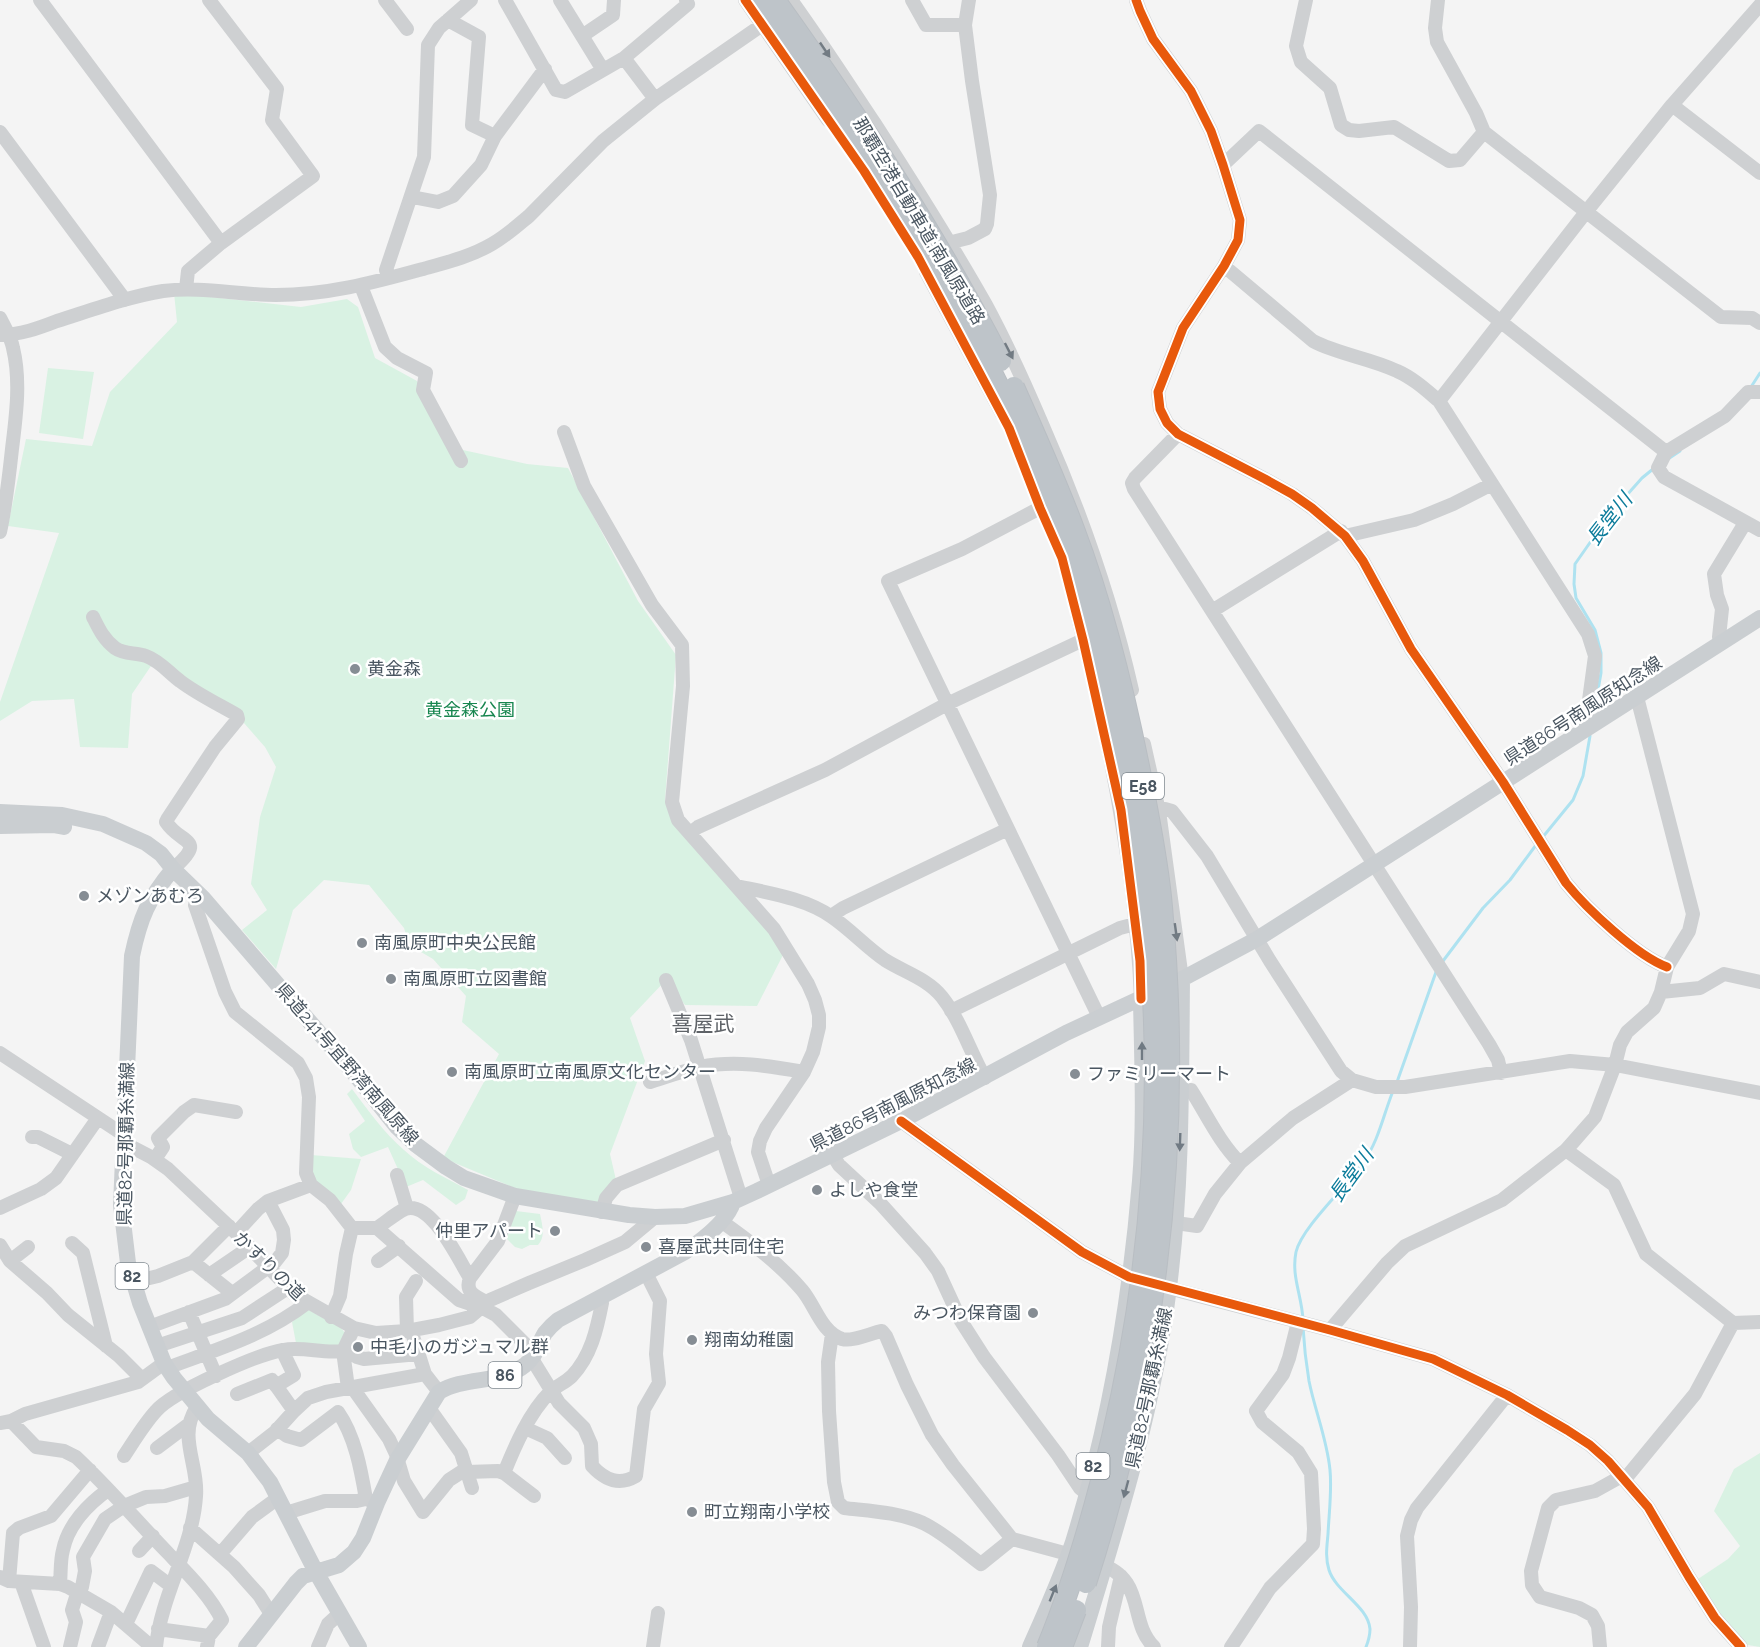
<svg xmlns="http://www.w3.org/2000/svg" width="1760" height="1647" viewBox="0 0 1760 1647" font-family="Raleway,'Noto Sans JP',sans-serif">
	<style>
		.green { fill: #d9f2e3 }
		.lines { fill: none; stroke-linecap: round; stroke-linejoin: round }
		.stream { stroke: #aee2f0; stroke-width: 3 }
		.minor { stroke: #ced0d2; stroke-width: 14 }
		.major { stroke: #caced1; stroke-width: 16 }
		.highway-bridge-casing { stroke: #b9bec3; stroke-width: 22; stroke-linecap: butt }
		.highway-bridge { stroke: #bec4c9; stroke-width: 20 }
		.cycleway-casing { stroke: #fff; stroke-width: 13 }
		.cycleway { stroke: #e8590c; stroke-width: 9 }
		.oneway { fill: #727b83 }
		.oneway2 { fill: #707a83 }
		.poi-dot { fill: #868d94; stroke: #fff; stroke-width: 2 }
		.labels { text-anchor: middle; stroke-width: 5; stroke-linejoin: round; paint-order: stroke }
		.shield { fill: #fff; stroke: #808990; stroke-width: 1.5 }
		.shield-label { font-size: 16px; font-weight: bold; fill: #4a5661 }
		.street-label { font-size: 18px; fill: #4a5661; stroke: #fff }
		.poi-label { font-size: 18px; fill: #4a5661; stroke: #fff; text-anchor: start }
		.park-label { font-size: 18px; fill: #17864f; stroke: #fff }
		.water-label { font-size: 20px; font-style: italic; fill: #0c7c9b; stroke: #fff }
		.quarter-label { font-size: 21px; fill: #5f6368; stroke: #fff }
	</style>
	<rect width="100%" height="100%" fill="#f4f4f4"/>
	<path class="green" d="M174 293 301 307 347 299 358 307 375 358 417 381 423 390 449 447 527 464 568 468 638 601 676 655 665 800 674 821 785 951 757 1006 685 1005 666 980 630 1018 645 1061 610 1154 616 1180 596 1204 517 1189 443 1158 499 1054 462 1022 466 996 433 959 409 945 404 928 369 885 324 880 293 910 276 969 242 930 267 910 251 884 260 817 276 767 265 747 230 707 153 663 132 694 128 748 80 747 74 699 32 701 0 721V702L59 533 8 526 26 439 92 446 110 392 177 322Z
		M48 368 94 372 83 439 39 433Z
		M352 1089C368 1110 384 1133 404 1150 422 1167 446 1178 468 1190L465 1199 456 1205 423 1180 406 1187 388 1147 361 1157 353 1149 349 1134 365 1121 347 1094Z
		M311 1155 361 1159 351 1190 341 1204 319 1186 313 1177Z
		M516 1211 540 1214C542 1224 546 1237 538 1245H530L522 1249 515 1247 506 1238Z
		M307 1309 341 1328 345 1333 338 1347 296 1343 292 1322Z
		M1760 1453V1647L1736 1643 1692 1583 1728 1559 1740 1546 1714 1511 1734 1469Z"/>
	<g class="lines">
		<path class="stream" d="M1751 387 1760 373
			M1668 459 1680 451
			M1595 707 1601 673V653L1595 630 1576 598 1574 584 1575 564 1610 514 1642 478 1653 469
			M1542 838 1573 800 1583 776 1590 736
			M1443 961 1483 908 1510 880 1536 845
			M1397 1082 1436 972
			M1303 1320C1302 1296 1291 1276 1296 1252 1302 1227 1347 1186 1363 1163 1379 1140 1383 1116 1393 1091
			M1303 1327C1304 1345 1306 1363 1309 1381 1315 1411 1327 1439 1330 1470 1332 1491 1329 1513 1328 1534 1327 1546 1325 1557 1329 1570 1336 1592 1368 1606 1370 1629 1370 1635 1368 1642 1366 1647"/>
		<path class="minor" d="M40 0 221 243
			M385 0 407 29
			M505 0 556 90 565 92 624 58 655 99
			M560 0 603 70
			M745 0 828 120
			M791 0C820 40 847 82 875 124 913 183 951 243 986 305 1007 344 1025 384 1042 424 1080 510 1111 598 1132 690
			M912 0 926 25H965
			M1136 0 1140 11 1153 39 1191 91 1211 131 1223 165 1240 220 1238 240 1224 266 1183 328 1158 392 1160 409 1167 423 1178 434 1265 479 1292 494 1312 508 1345 536 1363 561 1411 649 1503 782 1566 883C1587 909 1637 956 1667 967
			M1306 0 1296 46 1301 62 1330 88 1341 125 1349 130 1359 131 1394 127 1449 161 1460 160 1484 132
			M1438 0 1435 28 1437 42 1476 113 1484 132 1721 317 1752 318 1760 323
			M448 20 479 37 472 125 495 136
			M582 36 613 15 614 0
			M624 58 688 4 686 0
			M1672 105 1760 173
			M0 132 125 300
			M1223 165 1259 131 1666 452
			M412 197 438 202 453 196 481 165 495 136 545 69
			M951 244 956 241 968 238 985 229 987 224 990 195 972 81 965 25 969 0
			M1224 266 1313 341C1340 355 1370 358 1397 371 1413 378 1426 390 1439 401L1588 634 1595 656 1587 715 1586 729
			M926 272 1002 414
			M389 278 386 270 424 157 428 45 439 28 471 0
			M361 286 385 347 397 358 426 373 423 390 461 461
			M186 289 188 271 221 243 313 176 272 120 277 89 209 0
			M0 318C5 328 11 337 13 348 21 381 16 416 12 449 9 477 6 505 0 532
			M0 335C20 335 39 328 57 321 92 310 127 297 163 291 201 286 238 295 276 295 326 295 372 283 419 270 444 263 470 257 492 244 506 236 517 226 529 216L603 141 655 99 762 25
			M1760 392H1748L1725 416 1666 452 1658 468 1664 477 1760 530
			M1439 401 1586 212 1672 105 1760 5
			M564 432 584 486 652 605 682 645 683 686 672 802 678 820 774 929 808 984 815 1000 819 1015V1027L813 1052 804 1072 766 1128 760 1141 758 1152 769 1185
			M1178 434 1135 478 1132 483 1134 489 1489 1044 1498 1060 1501 1073
			M1040 508 962 549 888 581 1099 1017
			M1345 536 1414 520 1453 504 1492 484
			M1212 611 1341 531
			M1077 614C1109 738 1136 871 1141 999
			M93 617C99 629 104 640 115 648 125 655 135 652 146 656 160 661 169 673 180 681 197 694 218 704 237 715L238 719 215 747 168 818 166 822C181 845 208 838 173 869
			M1721 642 1719 637 1722 609 1717 595 1714 574 1745 523
			M1144 744 1159 811 1182 979
			M1159 811 1165 809 1172 811 1207 856 1270 961 1341 1071 1352 1080 1376 1087H1405L1570 1061 1615 1065 1760 1093
			M690 833 698 827 825 770 947 704 1083 640
			M737 886C768 893 805 898 832 917 851 930 866 947 885 960 904 972 928 979 942 997 961 1021 970 1052 985 1078
			M203 898 195 905 225 992 235 1012 298 1063 306 1078 309 1097 306 1173 311 1185 330 1200 352 1228 346 1254 340 1296 331 1317
			M831 916 843 908 1008 829
			M666 980 691 1040 741 1198
			M1661 992 1700 988 1724 974 1760 982
			M951 1011 1120 928 1135 924
			M0 1053 124 1135
			M650 1082C666 1077 683 1071 700 1067 735 1060 769 1066 804 1072
			M1181 1090H1191C1207 1115 1219 1142 1240 1163
			M901 1121 1082 1252 1129 1277 1137 1279
			M32 1137H38L72 1154
			M124 1143 151 1157 168 1169 236 1233 294 1294 354 1328 376 1333 407 1331 439 1325 470 1317 490 1300 529 1283 585 1260 625 1242 655 1217
			M1566 1150 1614 1185 1646 1254 1733 1323 1760 1322
			M832 1154 839 1165 880 1203 925 1253 938 1271 961 1321 984 1357 1058 1455 1080 1488 1086 1493
			M155 1159 163 1147 158 1138 184 1112 194 1105 236 1112
			M397 1175 407 1208
			M0 1208 41 1189 56 1178 98 1118
			M602 1212 606 1198 617 1185 724 1140
			M721 1221C749 1241 779 1263 802 1290 815 1305 821 1332 842 1339 852 1342 871 1333 882 1331L886 1336 907 1385 932 1435 953 1465 1012 1539 1079 1557
			M1176 1223 1197 1226 1215 1194 1240 1163 1293 1118 1352 1080
			M352 1228H377L459 1300 483 1308 496 1315 535 1354
			M377 1228C386 1222 396 1213 405 1209 431 1199 459 1261 470 1278
			M236 1233 258 1209 268 1201 311 1185
			M72 1243 83 1253 106 1346
			M0 1245 10 1261 47 1293 68 1315 119 1356 142 1379
			M10 1261 28 1247
			M378 1261 399 1246
			M193 1262 232 1293
			M209 1275 250 1247
			M133 1282 158 1276 193 1262 229 1226
			M1161 1286 1330 1330 1433 1359 1507 1395 1567 1430 1590 1445 1608 1461 1648 1507 1689 1577 1715 1618 1741 1647
			M488 1303C477 1297 464 1293 470 1278L498 1241 515 1196
			M189 1312 216 1376
			M149 1327 225 1299 275 1262 282 1253 284 1240 283 1230 268 1201
			M411 1330 425 1374 439 1392
			M1330 1330 1387 1263 1405 1246 1502 1200 1566 1150 1574 1141 1595 1117 1615 1065 1620 1045 1627 1032 1654 1008 1661 992 1667 967 1689 931 1693 914 1637 697
			M407 1331 406 1297 416 1281
			M832 1334 828 1362 829 1411 834 1482 838 1502 844 1508C870 1511 898 1512 923 1523 944 1533 962 1550 981 1564L1012 1539
			M157 1346 242 1318 288 1288
			M344 1349 357 1357 364 1359 419 1354
			M343 1351 348 1388
			M532 1359 559 1403 584 1428 591 1444 592 1466C605 1480 619 1486 636 1476L644 1409 659 1383 656 1354 660 1301 646 1273
			M167 1368C215 1350 266 1335 307 1303
			M276 1386 294 1375 282 1350
			M352 1387 389 1439 396 1454 404 1481 423 1512 449 1480 466 1469
			M237 1394 272 1380 294 1411
			M429 1408 461 1453 472 1488
			M11 1421 36 1447 64 1451 76 1457C108 1487 136 1520 166 1551 186 1572 209 1594 222 1620L209 1636 207 1647
			M0 1423 11 1421 25 1414 138 1382 164 1363
			M525 1428 547 1438 565 1458
			M277 1429 287 1436 301 1440 338 1412C355 1436 361 1470 366 1499
			M157 1448 189 1424
			M248 1453 275 1432 294 1411 308 1398 326 1392 425 1374
			M124 1456C134 1441 144 1424 156 1411 172 1392 258 1354 283 1350 303 1346 323 1354 343 1351L354 1328
			M467 1472 498 1471 504 1473 534 1496
			M504 1473C515 1446 529 1413 550 1392 556 1386 565 1383 572 1376 591 1356 597 1329 602 1303L599 1299
			M1625 1479 1695 1394 1733 1323
			M286 1513 325 1501H357L366 1499 374 1502
			M190 1528 234 1567 259 1595 271 1614
			M139 1551 153 1536
			M221 1553 252 1517 278 1498
			M1097 1563C1148 1579 1127 1620 1154 1647
			M0 1577 9 1581 60 1584 68 1587 111 1612 152 1647
			M9 1581 13 1533 19 1528 51 1516 90 1470
			M21 1582 44 1647
			M60 1584C61 1573 60 1561 63 1550 68 1525 88 1504 108 1490
			M126 1624 151 1571 171 1586
			M158 1629 209 1636
			M70 1647 76 1622 72 1610 76 1597 82 1587 85 1571 83 1557 105 1519 124 1506 146 1497 165 1496 196 1487
			M98 1647 111 1612
			M156 1647C161 1595 193 1547 196 1496 199 1465 177 1436 197 1407
			M318 1647 328 1624 339 1614
			M653 1647 658 1613
			M1108 1647 1109 1627 1121 1576
			M1231 1647 1270 1588 1313 1544 1314 1529 1311 1473 1298 1452 1262 1422 1256 1411 1283 1374 1289 1358 1298 1322
			M1410 1647 1411 1607 1407 1536 1411 1520 1417 1508 1507 1395
			M1600 1647 1598 1626 1592 1615 1579 1608 1540 1597 1532 1585 1531 1571 1548 1508 1556 1500 1595 1491 1622 1476"/>
		<path class="major" d="M0 812 62 815 103 824 146 843 161 854 173 869 203 898 353 1072 397 1127 415 1144 446 1167 464 1178 515 1196 629 1215 655 1217 685 1216 733 1202 757 1191 901 1121 1066 1033 1182 979 1257 939 1298 913 1760 618
			M0 826 53 825 64 827
			M173 869C148 899 140 918 132 956L121 1205 128 1263 140 1303 164 1363 174 1378 208 1419 248 1453 270 1482 316 1572 359 1647
			M246 1647 296 1583 303 1576 339 1565 354 1552 363 1538 377 1503 397 1460 439 1392C465 1376 502 1384 525 1365 536 1357 538 1344 545 1333 549 1328 553 1324 558 1320L685 1252C701 1241 728 1221 733 1202
			M1030 1647C1045 1613 1061 1578 1073 1542 1109 1426 1130 1302 1140 1181 1145 1121 1142 1060 1141 999
			M1080 1647C1116 1529 1154 1410 1169 1287 1182 1185 1181 1082 1182 979"/>
		<defs>
			<path id="highway-bridge" d="M758 0C802 63 844 126 886 190 927 255 967 320 1000 389 1155 716 1196 1084 1112 1437 1095 1508 1075 1579 1047 1647
				M775 0C858 116 936 234 1001 361
				M1014 387C1035 434 1056 481 1074 529 1107 616 1128 707 1145 797 1152 834 1159 870 1162 907 1183 1136 1157 1364 1086 1583
				M1062 1647 1076 1610"/>
		</defs>
		<use href="#highway-bridge" class="highway-bridge-casing"/>
		<use href="#highway-bridge" class="highway-bridge"/>
		<defs>
			<path id="cycleway" d="M745 0 864 171 918 257 1009 428 1040 508 1062 558 1083 640 1121 810 1140 961 1141 999
				M1136 0 1140 11 1153 39 1191 91 1211 131 1223 165 1240 220 1238 240 1224 266 1183 328 1158 392 1160 409 1167 423 1178 434 1265 479 1292 494 1312 508 1345 536 1363 561 1411 649 1503 782 1566 883C1587 909 1637 956 1667 967
				M901 1121 1082 1252 1129 1277 1330 1330 1433 1359 1507 1395 1567 1430 1590 1445 1608 1461 1648 1507 1689 1577 1715 1618 1741 1647"/>
		</defs>
		<use href="#cycleway" class="cycleway-casing"/>
		<use href="#cycleway" class="cycleway"/>
	</g>
	<defs><path id="oneway-solid" d="M-6-.8H1V-3.2L6.5 0L1 3.2V.8H-6Z" transform="scale(1.5)"/></defs>
	<g class="oneway">
		<use href="#oneway-solid" transform="translate(825 50) rotate(56)"/>
		<use href="#oneway-solid" transform="translate(1009 351) rotate(63)"/>
		<use href="#oneway-solid" transform="translate(1176 932) rotate(82)"/>
	</g>
	<g class="oneway2">
		<use href="#oneway-solid" transform="translate(1142 1051) rotate(-90)"/>
		<use href="#oneway-solid" transform="translate(1180 1142) rotate(92)"/>
		<use href="#oneway-solid" transform="translate(1126 1489) rotate(105)"/>
		<use href="#oneway-solid" transform="translate(1053 1593) rotate(-68)"/>
	</g>
	<g class="poi-dot">
		<circle cx="355" cy="669" r="6"/>
		<circle cx="84" cy="896" r="6"/>
		<circle cx="362" cy="943" r="6"/>
		<circle cx="391" cy="979" r="6"/>
		<circle cx="452" cy="1072" r="6"/>
		<circle cx="1075" cy="1074" r="6"/>
		<circle cx="817" cy="1190" r="6"/>
		<circle cx="555" cy="1231" r="6"/>
		<circle cx="646" cy="1247" r="6"/>
		<circle cx="1033" cy="1313" r="6"/>
		<circle cx="692" cy="1340" r="6"/>
		<circle cx="358" cy="1347" r="6"/>
		<circle cx="692" cy="1512" r="6"/>
	</g>
	<g class="labels">
		<g class="shield">
			<rect x="1122" y="773" width="42" height="26" rx="4.5"/>
			<rect x="115.5" y="1263" width="33" height="26" rx="4.5"/>
			<rect x="488.5" y="1362" width="33" height="26" rx="4.5"/>
			<rect x="1076.5" y="1453" width="33" height="26" rx="4.5"/>
		</g>
		<g class="shield-label">
			<text x="1143" y="792">E58</text>
			<text x="132" y="1282">82</text>
			<text x="505" y="1381">86</text>
			<text x="1093" y="1472">82</text>
		</g>
		<g class="street-label">
			<text transform="translate(919 221) rotate(59)" y="6">那覇空港自動車道;南風原道路</text>
			<text transform="translate(1583 711) rotate(-33)" y="6">県道86号南風原知念線</text>
			<text transform="translate(347 1064) rotate(49)" y="6">県道241号宜野湾南風原線</text>
			<text transform="translate(893 1105) rotate(-27)" y="6">県道86号南風原知念線</text>
			<text transform="translate(126 1144) rotate(-89)" y="6">県道82号那覇糸満線</text>
			<text transform="translate(269 1266) rotate(44)" y="6">かすりの道</text>
			<text transform="translate(1149 1388) rotate(-78)" y="6">県道82号那覇糸満線</text>
		</g>
		<g class="poi-label">
			<text x="367" y="675">黄金森</text>
			<text x="96" y="902">メゾンあむろ</text>
			<text x="374" y="949">南風原町中央公民館</text>
			<text x="403" y="985">南風原町立図書館</text>
			<text x="464" y="1078">南風原町立南風原文化センター</text>
			<text x="1087" y="1080">ファミリーマート</text>
			<text x="829" y="1196">よしや食堂</text>
			<text x="543" y="1237" text-anchor="end">仲里アパート</text>
			<text x="658" y="1253">喜屋武共同住宅</text>
			<text x="1021" y="1319" text-anchor="end">みつわ保育園</text>
			<text x="704" y="1346">翔南幼稚園</text>
			<text x="370" y="1353">中毛小のガジュマル群</text>
			<text x="704" y="1518">町立翔南小学校</text>
		</g>
		<g class="park-label">
			<text x="470" y="716">黄金森公園</text>
		</g>
		<g class="water-label">
			<text transform="translate(1609 519) rotate(-52)" y="7">長堂川</text>
			<text transform="translate(1351 1175) rotate(-54)" y="7">長堂川</text>
		</g>
		<g class="quarter-label">
			<text x="703" y="1031">喜屋武</text>
		</g>
	</g>
</svg>
